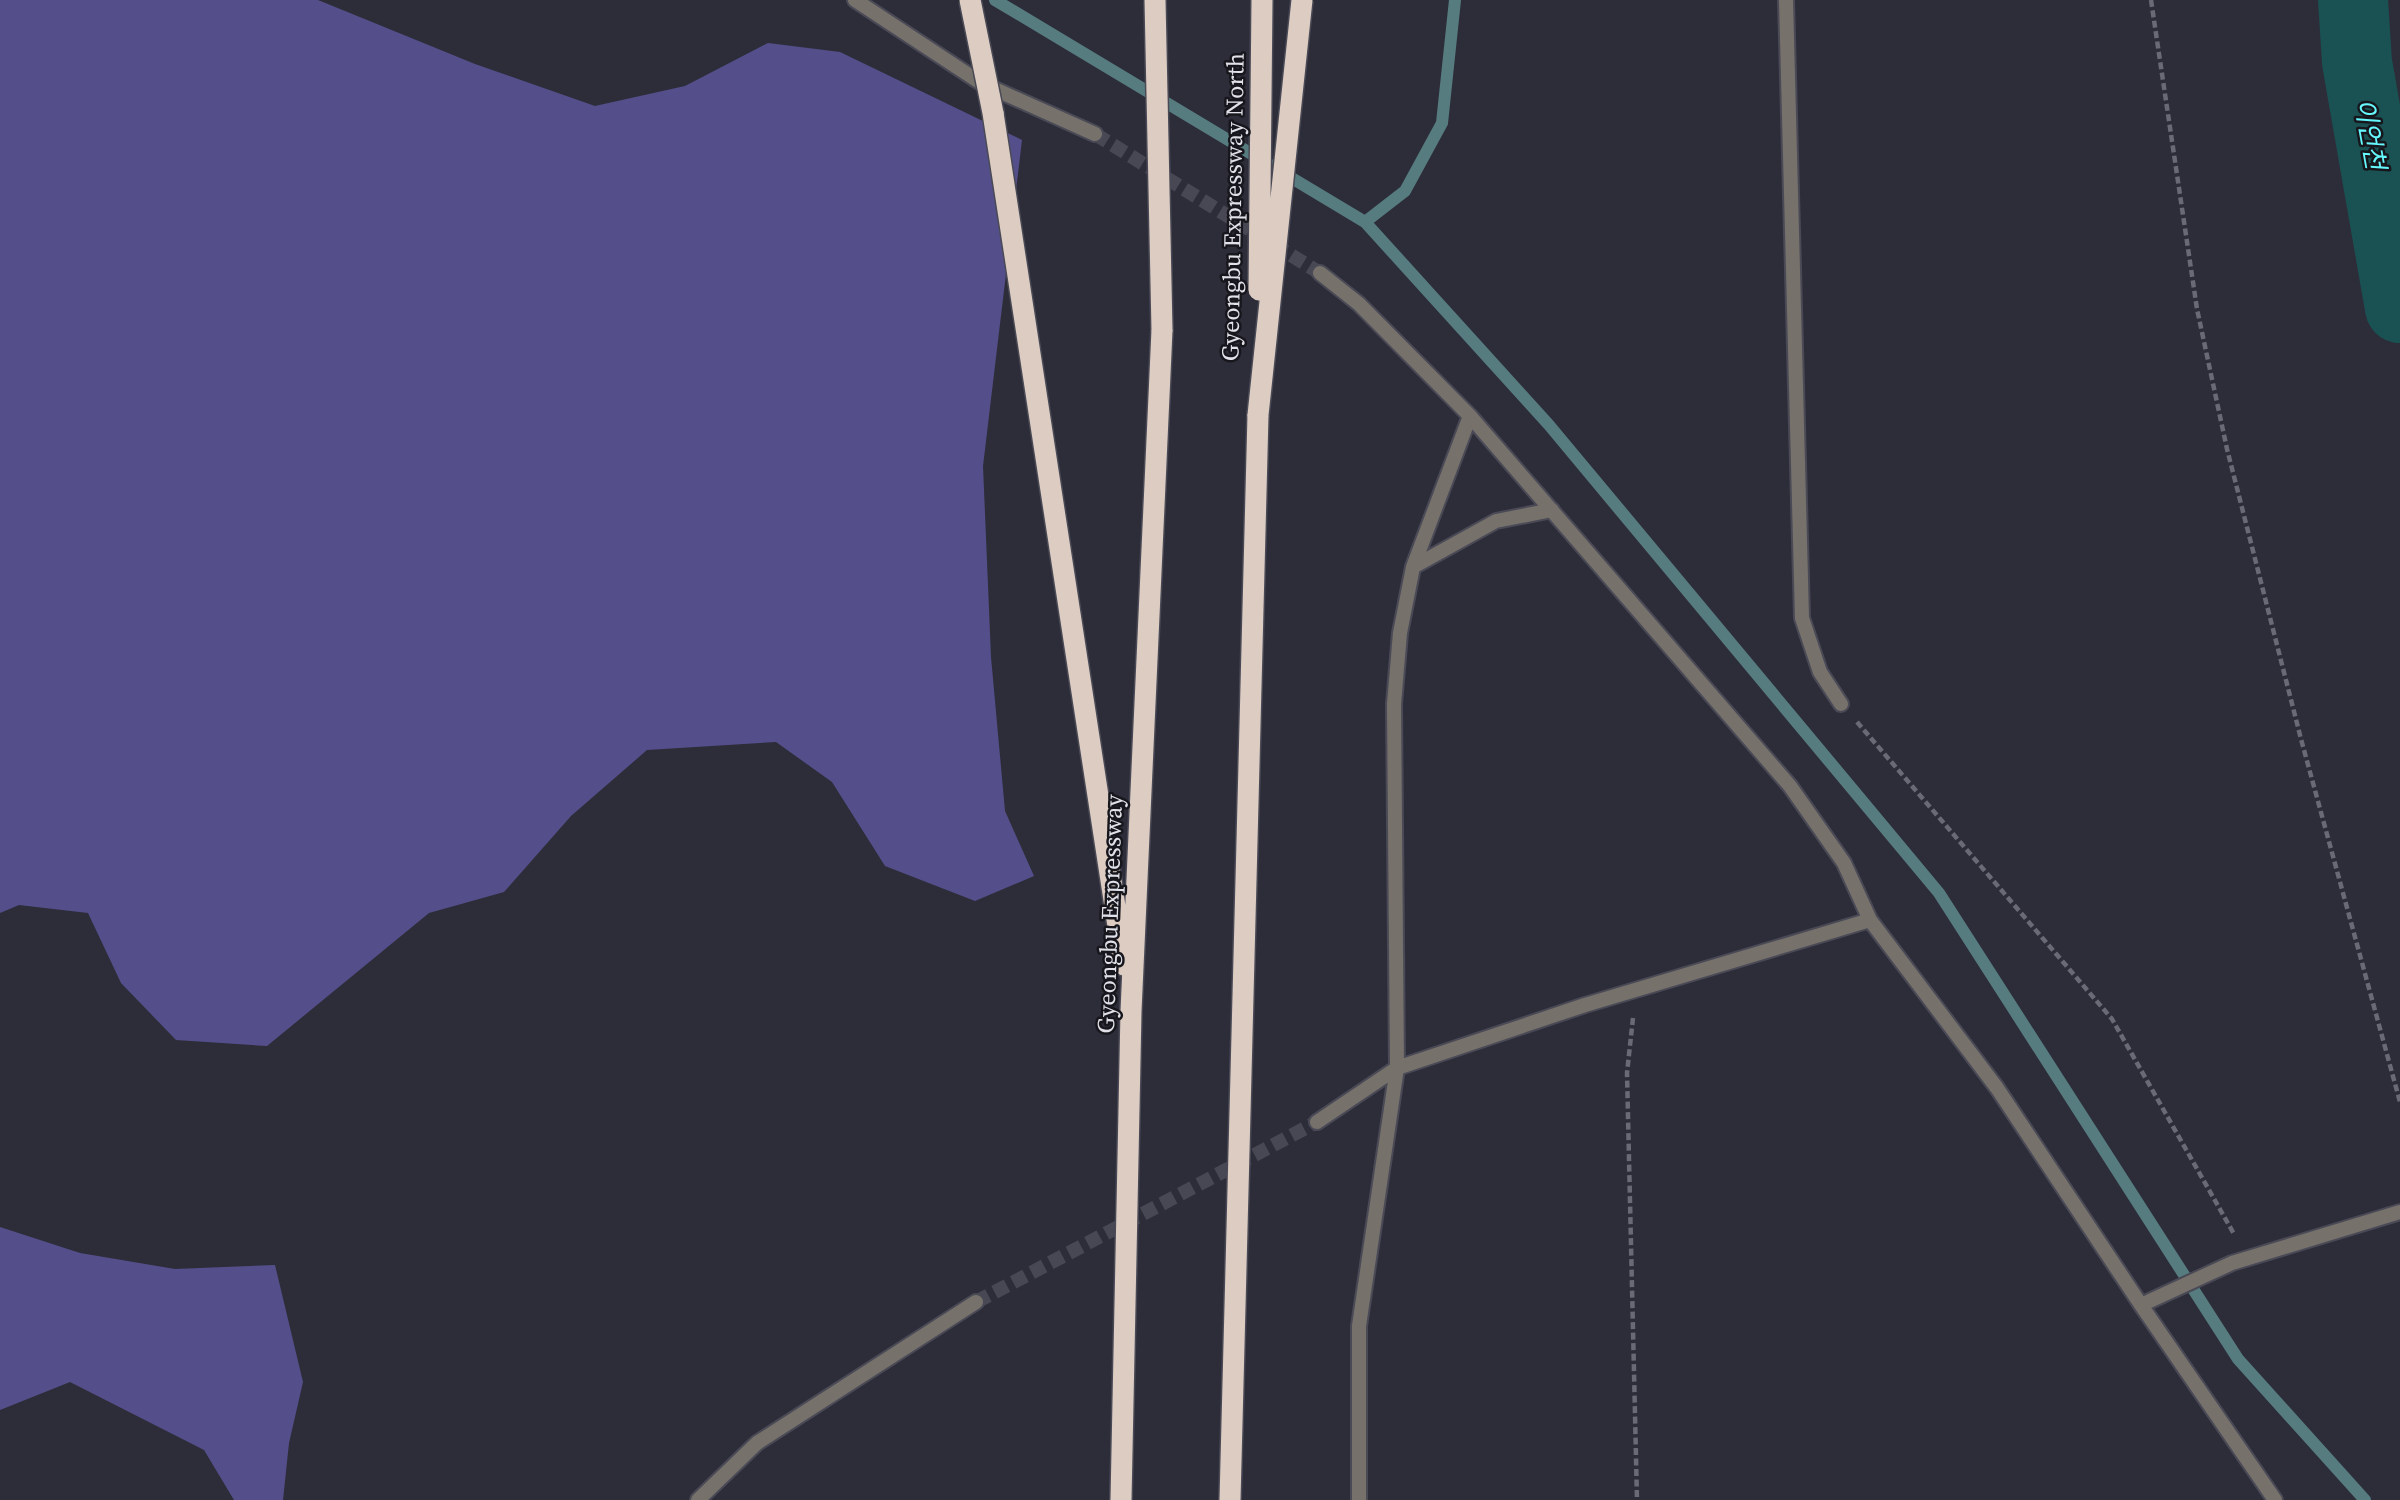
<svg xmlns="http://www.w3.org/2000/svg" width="2400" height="1500" viewBox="0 0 2400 1500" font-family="'Source Serif 4','Noto Sans KR',serif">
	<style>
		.forest { fill: #544f8a }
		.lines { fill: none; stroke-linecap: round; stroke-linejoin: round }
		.stream { stroke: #567c80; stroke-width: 12 }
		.river { stroke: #1a5153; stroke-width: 70 }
		.minor-tunnel { stroke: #484854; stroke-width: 14; stroke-dasharray: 14 7; stroke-linecap: butt }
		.minor-casing { stroke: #4a4a56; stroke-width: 18 }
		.motorway-casing { stroke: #4a4a56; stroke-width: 24 }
		.path { stroke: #6a6a76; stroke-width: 4.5; stroke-dasharray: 7 3.5; stroke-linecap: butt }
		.minor { stroke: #77716c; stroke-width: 14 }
		.motorway { stroke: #dcccc2; stroke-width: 21 }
		.motorway-bridge-casing { stroke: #4a4a56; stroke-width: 24; stroke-linecap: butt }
		.motorway-bridge { stroke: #dcccc2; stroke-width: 21 }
		.labels { text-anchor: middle; stroke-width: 5; stroke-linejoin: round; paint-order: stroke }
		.street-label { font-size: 24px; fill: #e1e1ea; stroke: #16161c }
		.water-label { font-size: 26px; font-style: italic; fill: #65f8fd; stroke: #16161c }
	</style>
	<rect width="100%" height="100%" fill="#2d2d3a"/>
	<path class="forest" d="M0 0H318L475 64 595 106 685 86 768 43 840 52 1022 140 983 466 991 657 1005 811 1034 876 975 901 885 866 832 782 776 742 647 750 571 816 504 892 429 913 267 1046 176 1040 121 983 88 913 19 905 0 913Z
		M0 1227 80 1253 175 1269 275 1265 303 1382 289 1443 283 1500H234L204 1450 70 1382 0 1410Z"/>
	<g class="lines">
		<path class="stream" d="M995 0 1365 222 1549 425 1939 893 2238 1359 2365 1500
			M1365 222 1405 191 1442 123 1455 0"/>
		<path class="river" d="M2353 0 2357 62 2400 308"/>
		<path class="minor-tunnel" d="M1095 134 1320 273
			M976 1302 1317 1122"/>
		<defs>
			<path id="minor" d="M855 0 981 83 1095 134
				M1786 0 1802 618 1820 672 1841 704
				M1320 273 1359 304 1470 416 1413 567 1400 633 1394 704 1397 1068 1359 1326V1500
				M1470 416 1790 786 1844 863 1870 920 1997 1088 2141 1305 2275 1500
				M1413 567 1496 521 1552 510
				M1317 1122 1397 1068 1585 1005 1870 920
				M2141 1305 2232 1263 2400 1212
				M698 1500 757 1443 976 1302"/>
			<path id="motorway" d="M993 113 1124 965
				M1121 1500 1131 1011 1162 330
				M1230 1500 1258 415"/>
		</defs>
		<use href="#minor" class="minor-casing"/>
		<use href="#motorway" class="motorway-casing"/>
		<path class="path" d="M2151 0 2197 309 2227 449 2301 739 2400 1102
			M1857 722 2112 1019 2234 1234
			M1633 1018 1627 1073 1637 1500"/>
		<use href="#minor" class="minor"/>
		<use href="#motorway" class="motorway"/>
		<defs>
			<path id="motorway-bridge" d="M970 0 993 113
				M1155 0 1162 330
				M1259 290 1262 0
				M1258 415 1302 0"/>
		</defs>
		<use href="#motorway-bridge" class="motorway-bridge-casing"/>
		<use href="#motorway-bridge" class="motorway-bridge"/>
	</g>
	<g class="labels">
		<g class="street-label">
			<text transform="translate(1233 207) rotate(-89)" y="8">Gyeongbu Expressway North</text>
			<text transform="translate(1110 914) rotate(-88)" y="8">Gyeongbu Expressway</text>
		</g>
		<g class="water-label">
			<text transform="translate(2370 134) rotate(80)" y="9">이언천</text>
		</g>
	</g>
</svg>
